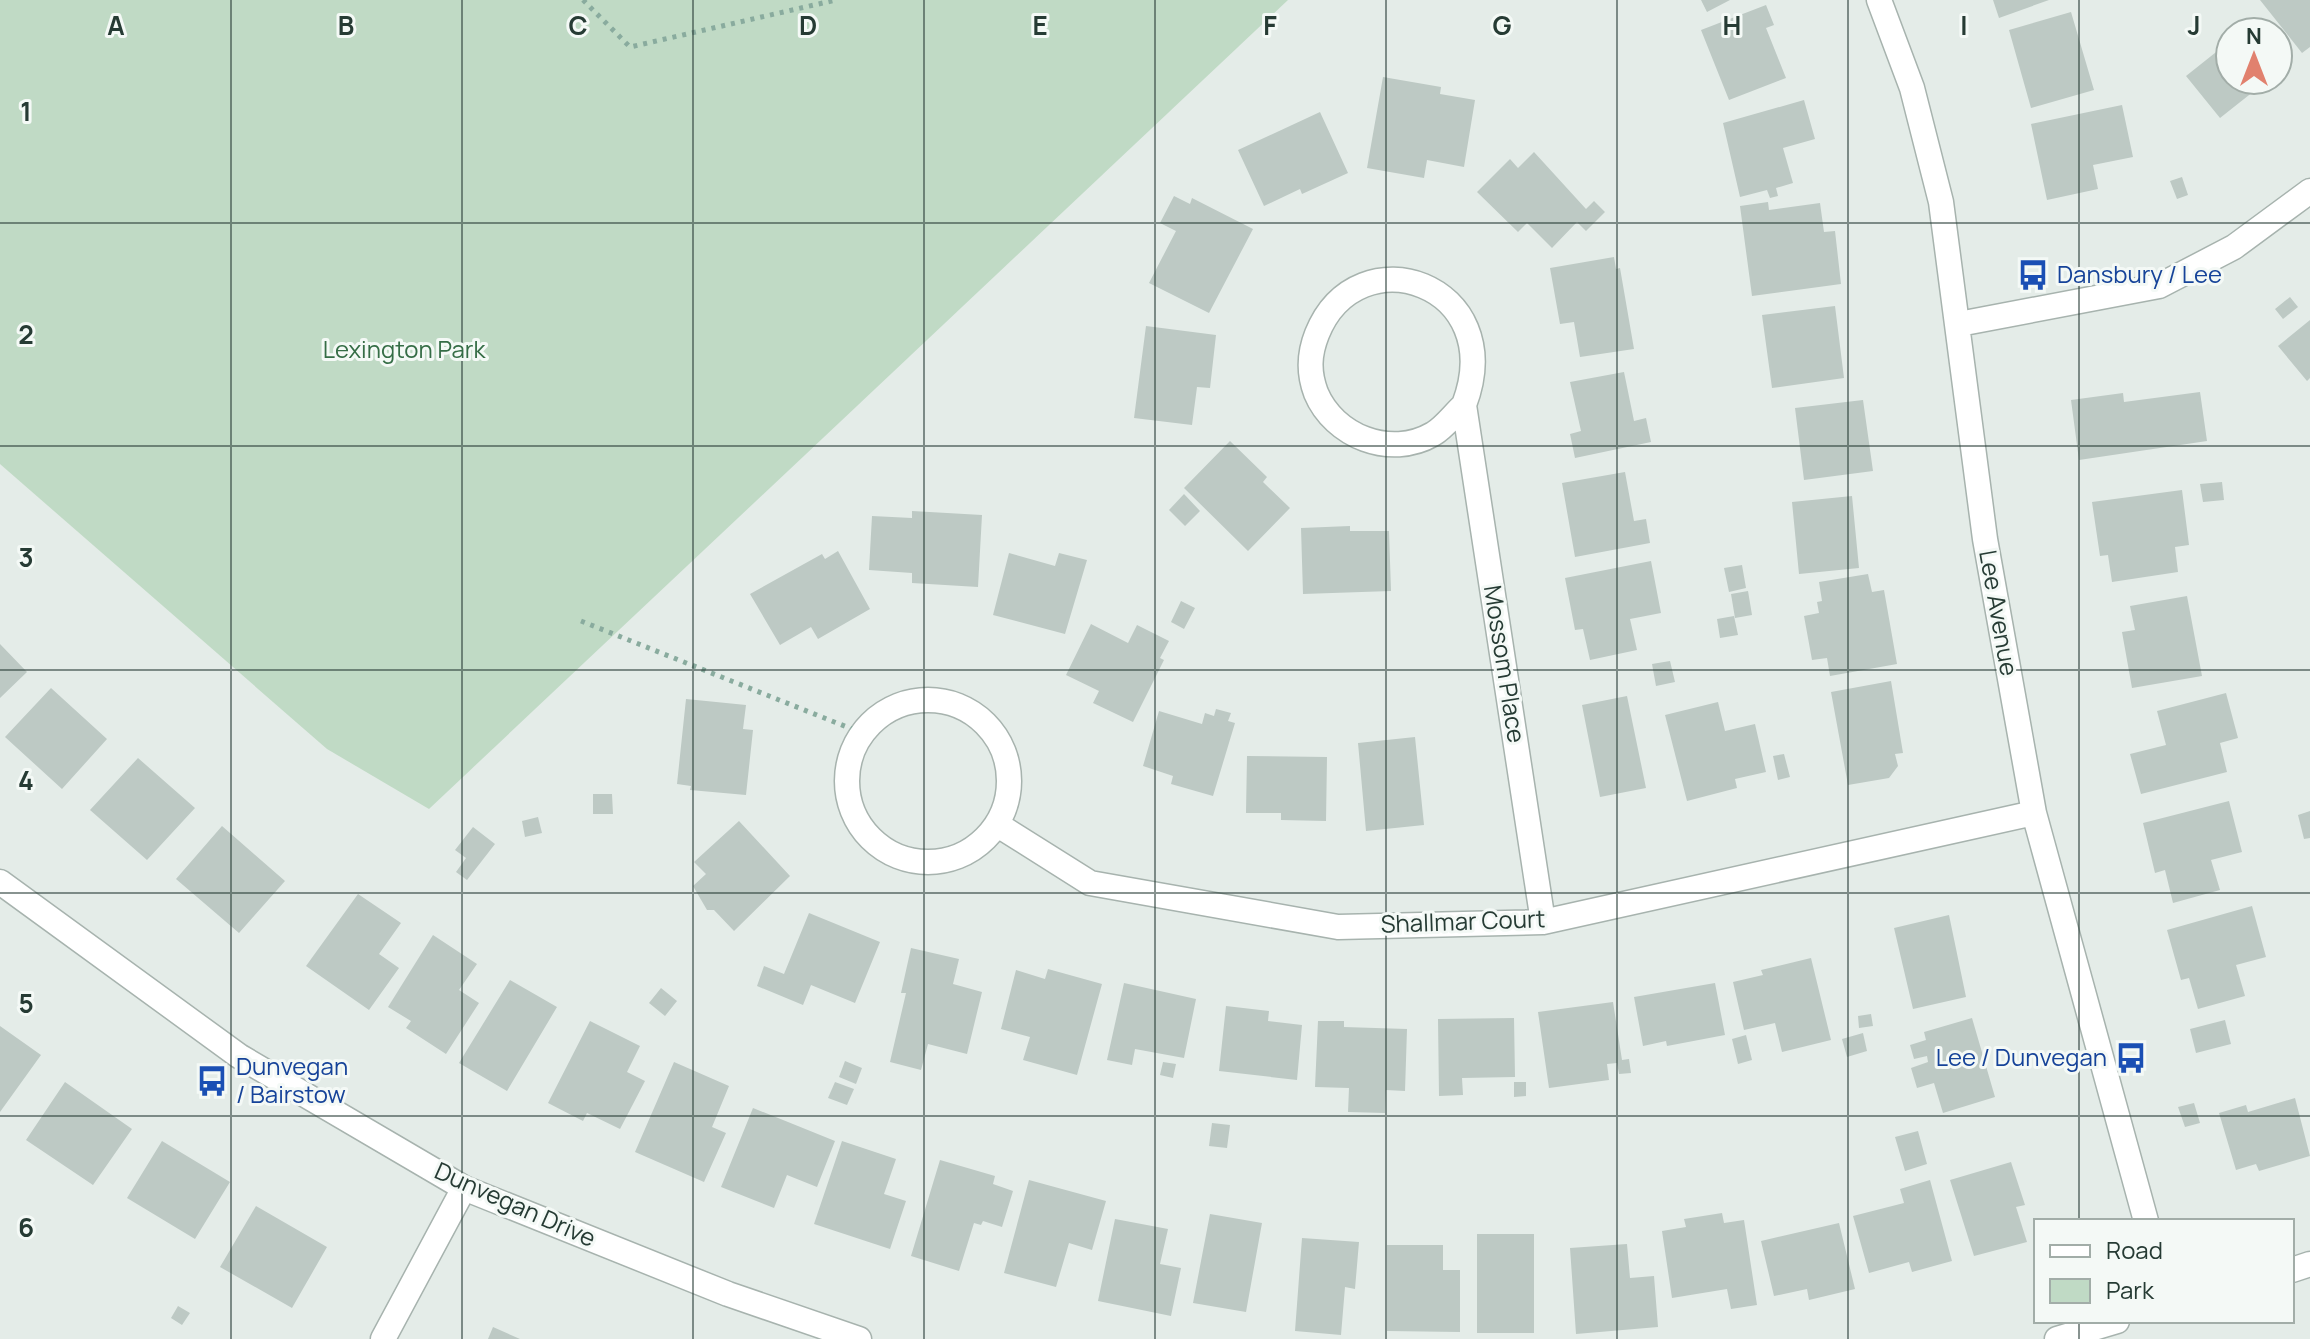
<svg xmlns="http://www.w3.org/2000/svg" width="2310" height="1339" viewBox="0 0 2310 1339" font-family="Manrope,sans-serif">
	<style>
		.green { fill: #c0dac5 }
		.building { fill: #bdc9c4 }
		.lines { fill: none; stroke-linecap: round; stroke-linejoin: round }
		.minor-casing { stroke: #a7b3ae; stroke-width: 27 }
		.path { stroke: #89ab9e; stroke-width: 5; stroke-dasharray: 4 6; stroke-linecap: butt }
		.minor { stroke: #fff; stroke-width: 24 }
		.grid { fill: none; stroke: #263b34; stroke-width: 2; stroke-opacity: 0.55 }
		.labels { text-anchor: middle; stroke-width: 6; stroke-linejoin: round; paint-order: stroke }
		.transit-label { font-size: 24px; fill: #164399; stroke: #f4f9f6; text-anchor: start }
		.park-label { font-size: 24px; fill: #356d46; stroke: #f4f9f6 }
		.street-label { font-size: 24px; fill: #263b34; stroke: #f4f9f6 }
		.grid-label { font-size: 26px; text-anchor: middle; font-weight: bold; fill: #263b34; stroke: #f4f9f6; stroke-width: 6; stroke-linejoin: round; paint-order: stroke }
	</style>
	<rect width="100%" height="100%" fill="#e4ece8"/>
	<path class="green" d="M0 0H1288L429 809 327 749 0 464Z"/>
	<path class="building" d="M1701 0H1730L1707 12Z
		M1993 0H2049L1999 18Z
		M2260 0H2310V47L2302 53Z
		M1766 5 1774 25 1766 28 1786 78 1729 100 1701 30Z
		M2071 12 2094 90 2031 108 2009 30Z
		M2230 41V80H2268L2220 118 2186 76Z
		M1383 77 1441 87 1440 94 1475 100 1464 167 1427 160 1424 178 1367 168Z
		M1804 100 1815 139 1783 148 1793 183 1776 188 1778 196 1770 198 1767 190 1740 197 1723 123Z
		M2122 105 2133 157 2093 165 2098 189 2047 200 2031 124Z
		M1320 112 1348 173 1302 194 1300 189 1264 206 1238 150Z
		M1534 152 1586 209 1594 201 1605 212 1586 231 1577 222 1552 248 1527 223 1518 232 1477 192 1510 159 1518 168Z
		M2182 177 2188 195 2177 199 2170 181Z
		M1174 196 1190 204 1192 198 1253 229 1209 313 1149 283 1176 231 1160 223Z
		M1768 202 1769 210 1820 203 1824 232 1835 231 1841 284 1752 296 1740 206Z
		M1614 257 1616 269 1620 268 1634 349 1580 357 1574 322 1560 324 1550 268Z
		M2290 297 2298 307 2283 319 2275 309Z
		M1835 306 1844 378 1772 388 1762 315Z
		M2310 320V378L2307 381 2278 346Z
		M1146 326 1216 335 1210 388 1197 387 1192 425 1134 418Z
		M1624 372 1634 421 1646 418 1651 442 1575 458 1570 434 1581 431 1570 382Z
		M2200 392 2207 441 2079 460 2071 400 2123 393 2124 402Z
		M1863 400 1873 471 1804 480 1795 408Z
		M1230 441 1267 477 1263 482 1290 508 1248 551 1184 488Z
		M1625 472 1634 521 1646 519 1650 543 1575 557 1562 483Z
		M2222 482 2224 500 2203 502 2200 484Z
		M2182 490 2189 545 2175 547 2178 572 2112 582 2108 555 2100 556 2092 502Z
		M1184 494 1200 511 1185 526 1169 510Z
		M1852 496 1859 568 1799 574 1792 502Z
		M912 511 982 515 978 587 912 583V573L869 570 872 516 912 518Z
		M1350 526V531H1389L1391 591 1303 594 1301 528Z
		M838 551 870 609 818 639 811 627 780 645 750 594 822 554 825 559Z
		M1009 553 1055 566 1059 553 1087 560 1065 634 993 615Z
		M1651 561 1661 613 1630 619 1637 650 1590 660 1583 629 1575 630 1565 578Z
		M1742 565 1746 588 1729 592 1724 568Z
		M1868 574 1872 592 1884 590 1897 664 1830 676 1827 658 1812 660 1804 616 1819 613 1817 602 1822 601 1819 582Z
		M1748 591 1752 615 1735 618 1731 594Z
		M2187 596 2202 676 2132 688 2122 632 2135 630 2130 606Z
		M1181 601 1195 608 1184 629 1171 622Z
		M1734 616 1738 635 1720 638 1717 619Z
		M1091 624 1128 643 1137 625 1169 641 1160 658 1164 660 1133 722 1093 703 1099 691 1066 675Z
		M0 644 27 672 0 698Z
		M1670 661 1675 682 1656 686 1652 664Z
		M1891 681 1903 753 1895 754 1898 766 1889 778 1848 785 1831 692Z
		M51 688 107 739 62 789 5 737Z
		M2226 693 2238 738 2220 743 2227 772 2141 794 2130 754 2166 745 2157 711Z
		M1627 696 1646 788 1600 797 1582 705Z
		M686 699 746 705 743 729 753 730 746 795 690 790 691 786 677 784Z
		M1718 702 1725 731 1755 724 1766 772 1735 779 1737 788 1687 801 1665 715Z
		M1216 709 1231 713 1228 721 1235 723 1213 796 1171 784 1173 776 1143 766 1159 711 1202 724 1205 713 1214 716Z
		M1415 737 1424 825 1366 831 1358 743Z
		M1784 754 1790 777 1778 780 1773 756Z
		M1247 756 1327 757 1326 821 1281 820V813H1246Z
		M138 758 195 808 147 860 90 810Z
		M593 794H612L613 814H593Z
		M2229 801 2242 852 2211 860 2220 890 2173 903 2165 870 2155 873 2143 823Z
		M2310 811V838L2304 839 2298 815Z
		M538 817 542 833 525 837 522 821Z
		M739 821 790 876 734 931 714 910H707L693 886 706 874 694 862Z
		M222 826 285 881 239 933 176 879Z
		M473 827 495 844 467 880 456 872 466 858 455 850Z
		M358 894 401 923 379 954 399 968 369 1010 306 966Z
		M2252 906 2266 957 2236 965 2245 996 2198 1009 2189 978 2181 980 2167 930Z
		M809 913 880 942 855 1003 811 985 803 1005 757 986 764 966 784 974Z
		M1949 915 1966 997 1913 1009 1894 928Z
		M433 935 477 964 459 990 479 1003 446 1054 406 1028 411 1021 388 1007Z
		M911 948 959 959 953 984 982 992 967 1054 928 1044 921 1070 890 1062 906 993H901Z
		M1811 958 1831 1040 1782 1052 1775 1023 1744 1030 1733 982 1763 975 1761 970Z
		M1048 969 1102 984 1077 1075 1023 1060 1030 1037 1001 1029 1016 970 1045 979Z
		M510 980 557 1007 507 1091 459 1063Z
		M1124 983 1196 999 1184 1058 1135 1049 1132 1065 1107 1060Z
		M1715 983 1725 1035 1667 1046 1666 1041 1643 1046 1634 997Z
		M661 988 677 1001 665 1016 649 1003Z
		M1613 1002 1622 1060 1629 1059 1631 1073 1619 1074 1617 1063 1607 1064 1609 1080 1549 1088 1538 1012Z
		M1226 1006 1269 1011 1268 1021 1302 1025 1297 1080 1219 1071Z
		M1871 1014 1873 1026 1859 1028 1858 1016Z
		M1514 1018 1515 1077 1462 1078 1463 1095 1439 1096 1438 1019Z
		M1972 1018 1995 1097 1943 1113 1934 1083 1917 1088 1911 1068 1928 1062 1927 1056 1914 1059 1910 1045 1926 1040 1924 1032Z
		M2225 1020 2231 1044 2196 1053 2190 1029Z
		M590 1021 640 1046 627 1072 645 1081 620 1129 587 1113 583 1121 548 1103Z
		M1318 1021H1344V1027L1407 1029 1405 1091 1386 1090 1385 1113 1348 1112 1349 1088 1315 1087Z
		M0 1026 41 1055 0 1112Z
		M1863 1033 1867 1051 1847 1057 1842 1039Z
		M1746 1035 1752 1060 1738 1064 1732 1039Z
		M845 1061 862 1068 856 1084 839 1077Z
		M674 1062 729 1086 712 1127 726 1133 704 1182 635 1152Z
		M1163 1062 1176 1064 1173 1078 1160 1075Z
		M65 1082 132 1129 93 1185 26 1140Z
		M835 1082 854 1089 847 1105 828 1098Z
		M1514 1082H1526V1096L1514 1097Z
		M2295 1098 2310 1156 2259 1171 2256 1164 2236 1170 2219 1113 2246 1105 2248 1112Z
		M2194 1103 2200 1123 2185 1127 2178 1107Z
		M753 1108 835 1141 817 1187 787 1175 774 1208 721 1187Z
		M1212 1123 1230 1125 1227 1148 1209 1146Z
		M1918 1131 1927 1164 1905 1171 1895 1137Z
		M162 1141 230 1182 195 1239 127 1198Z
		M842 1141 896 1159 884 1194 906 1201 890 1249 814 1224Z
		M940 1160 995 1176 993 1184 1013 1191 1002 1227 983 1221 981 1225 974 1223 959 1271 911 1256Z
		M2011 1162 2025 1205 2016 1207 2027 1242 1974 1256 1950 1180Z
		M1029 1180 1106 1201 1092 1250 1069 1243 1056 1287 1004 1273Z
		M1930 1180 1952 1261 1912 1272 1909 1262 1869 1273 1853 1216 1904 1203 1900 1189Z
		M256 1206 327 1247 292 1308 220 1267Z
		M1722 1213 1724 1223 1744 1220 1757 1305 1731 1309 1727 1289 1672 1298 1662 1231 1686 1227 1684 1219Z
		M1210 1214 1262 1223 1246 1312 1193 1303Z
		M1115 1219 1168 1229 1160 1264 1181 1268 1171 1316 1098 1301Z
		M1839 1223 1855 1289 1809 1300 1807 1289 1774 1296 1761 1241Z
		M1477 1234H1534V1333H1477Z
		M1302 1238 1359 1242 1355 1289 1345 1287 1341 1335 1295 1331Z
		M1627 1244 1630 1278 1654 1276 1658 1327 1576 1334 1570 1248Z
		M1387 1245H1443V1270H1460V1332L1387 1331Z
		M178 1306 190 1313 182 1325 171 1318Z
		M493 1327 520 1339H488Z"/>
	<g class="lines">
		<defs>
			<path id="minor" d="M1879 0 1912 88 1941 202 1985 539 2034 813 2146 1221
				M1959 324 2159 286 2234 247 2310 191
				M1464 405C1454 414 1444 428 1433 434 1390 459 1334 436 1316 393 1308 372 1309 354 1317 334 1358 232 1510 284 1464 405L1543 922
				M847 781a81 81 0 1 1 162 0a81 81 0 1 1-162 0Z
				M998 825 1090 883 1338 927 1543 922 2034 813
				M0 882 239 1056 464 1188 728 1294 859 1339
				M2292 1270 2310 1264
				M383 1339 464 1188
				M2057 1339 2117 1321"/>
		</defs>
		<use href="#minor" class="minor-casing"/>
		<path class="path" d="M583 0 630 47 836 0
			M581 621 862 733"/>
		<use href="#minor" class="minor"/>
	</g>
	<path class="grid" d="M231 0V1339M462 0V1339M693 0V1339M924 0V1339M1155 0V1339M1386 0V1339M1617 0V1339M1848 0V1339M2079 0V1221M0 223H2310M0 446H2310M0 670H2310M0 893H2310M0 1116H2310M2079 1321V1339"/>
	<defs>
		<symbol id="bus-bare" viewBox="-9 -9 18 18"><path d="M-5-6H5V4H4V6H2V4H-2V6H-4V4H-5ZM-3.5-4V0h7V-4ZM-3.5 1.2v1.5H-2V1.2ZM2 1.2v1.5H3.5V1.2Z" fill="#1a4fb4" stroke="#f4f9f6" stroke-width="2.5" paint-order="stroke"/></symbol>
	</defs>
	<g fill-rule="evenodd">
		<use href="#bus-bare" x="2011" y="253" width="44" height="44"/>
		<use href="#bus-bare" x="2109" y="1036" width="44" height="44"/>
		<use href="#bus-bare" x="190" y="1059" width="44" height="44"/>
	</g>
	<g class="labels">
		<g class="transit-label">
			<text x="2057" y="283">Dansbury / Lee</text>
			<text x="2107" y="1066" text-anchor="end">Lee / Dunvegan</text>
			<text x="236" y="1075">Dunvegan<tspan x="236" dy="28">/ Bairstow</tspan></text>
		</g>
		<g class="park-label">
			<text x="404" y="358">Lexington Park</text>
		</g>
		<g class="street-label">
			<text transform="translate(1998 613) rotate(80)" y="8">Lee Avenue</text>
			<text transform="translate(1504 664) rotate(81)" y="8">Mossom Place</text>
			<text transform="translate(1463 922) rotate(-2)" y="8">Shallmar Court</text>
			<text transform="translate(515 1205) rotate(24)" y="8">Dunvegan Drive</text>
		</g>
	</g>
	<g class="grid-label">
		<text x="116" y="35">A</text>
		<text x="346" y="35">B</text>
		<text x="578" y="35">C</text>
		<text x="808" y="35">D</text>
		<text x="1040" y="35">E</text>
		<text x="1270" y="35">F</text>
		<text x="1502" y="35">G</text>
		<text x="1732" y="35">H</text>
		<text x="1964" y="35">I</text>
		<text x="2194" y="35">J</text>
		<text x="26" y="121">1</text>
		<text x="26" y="344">2</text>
		<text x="26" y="567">3</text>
		<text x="26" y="790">4</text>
		<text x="26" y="1013">5</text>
		<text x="26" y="1237">6</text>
	</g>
	<rect x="2034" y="1219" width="260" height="104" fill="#f4f9f6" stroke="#a2ada8" stroke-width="2"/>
	<rect x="2050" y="1245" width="40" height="12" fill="#ffffff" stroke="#a2ada8" stroke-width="2"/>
	<text x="2106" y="1259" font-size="24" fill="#263b34">Road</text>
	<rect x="2050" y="1279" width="40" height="24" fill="#c0dac5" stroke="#a2ada8" stroke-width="2"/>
	<text x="2106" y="1299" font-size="24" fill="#263b34">Park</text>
	<g transform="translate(2254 56)"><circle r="38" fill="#f4f9f6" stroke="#a2ada8" stroke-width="2"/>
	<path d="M0-6L14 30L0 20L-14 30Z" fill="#e1816e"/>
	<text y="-12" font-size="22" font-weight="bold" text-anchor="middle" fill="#263b34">N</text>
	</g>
</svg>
